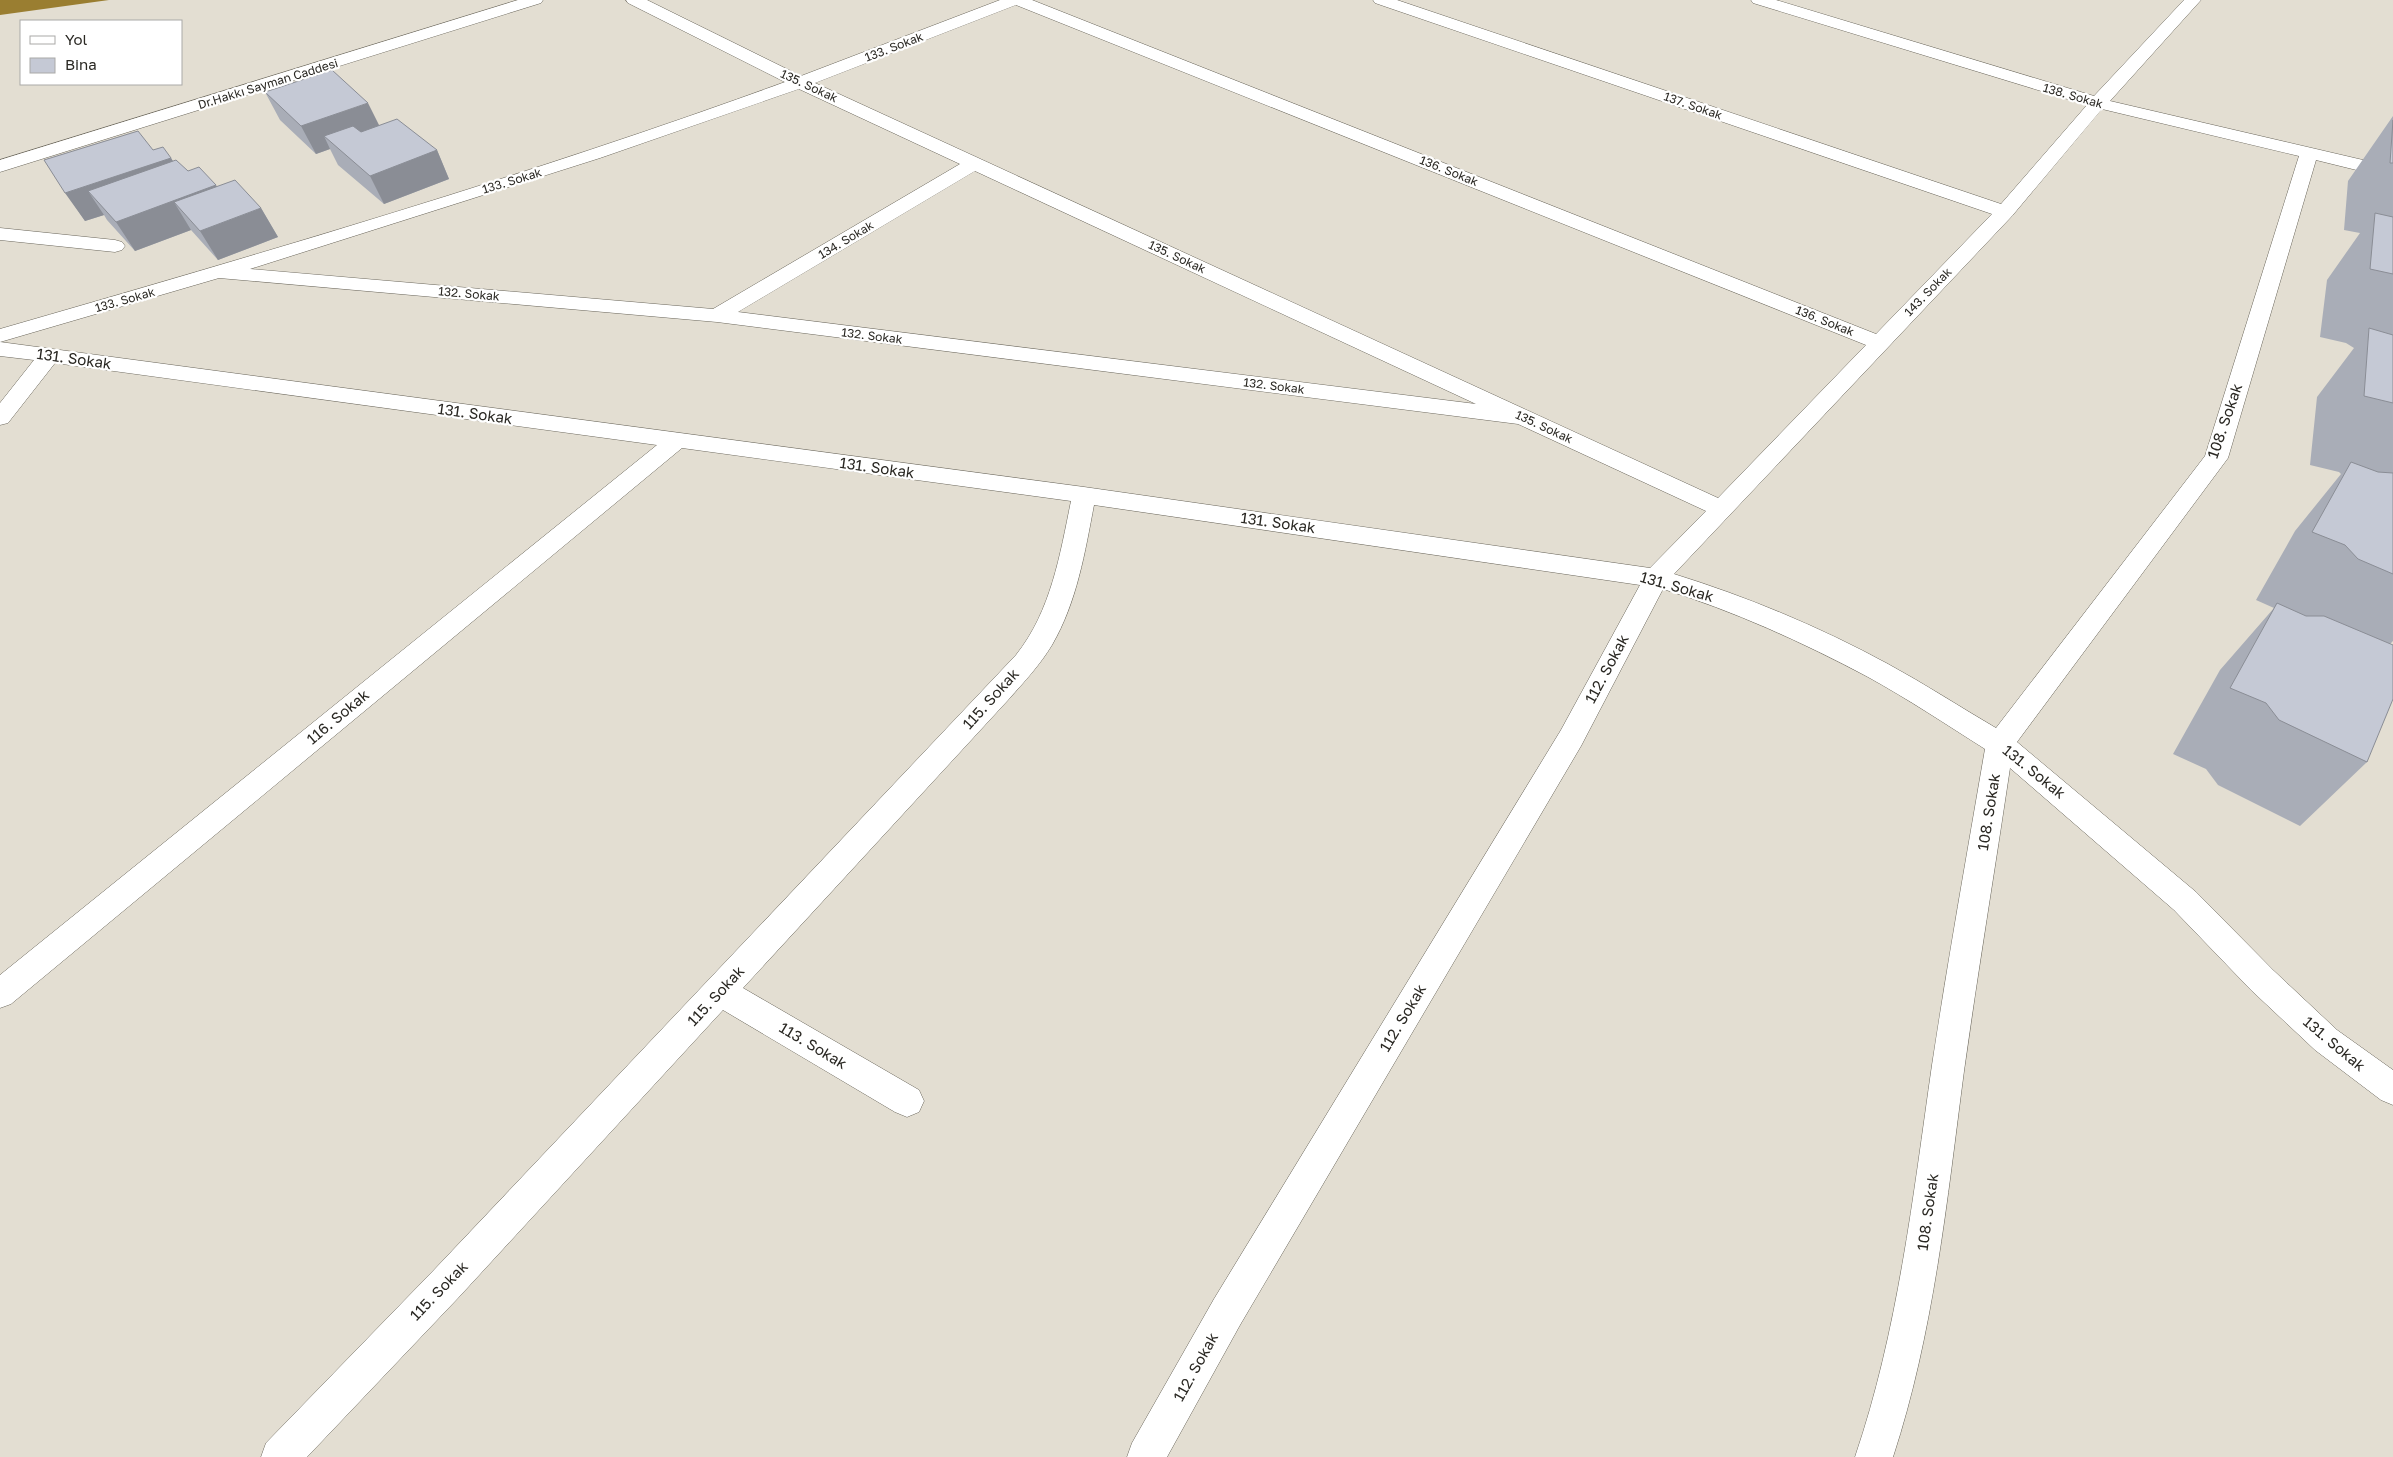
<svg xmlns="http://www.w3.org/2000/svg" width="2393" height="1457" viewBox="0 0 2393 1457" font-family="'Golos Text',sans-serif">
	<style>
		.water { fill: #9a7e31 }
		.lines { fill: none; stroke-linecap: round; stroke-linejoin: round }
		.minor-casing { stroke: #6a665b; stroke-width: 1 }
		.minor { fill: #fff; fill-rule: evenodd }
		.wall { fill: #a9adb7 }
		.shaded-wall { fill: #8a8d95 }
		.building { fill: #c5c9d5; stroke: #8a8d95 }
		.labels { text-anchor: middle; stroke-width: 4.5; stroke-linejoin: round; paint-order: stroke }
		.far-street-label { font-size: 12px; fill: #2a2823; stroke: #fff }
		.street-label { font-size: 15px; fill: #2a2823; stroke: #fff }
	</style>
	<rect width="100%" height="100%" fill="#e3ded2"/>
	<path class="water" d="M0 0H109L0 15Z"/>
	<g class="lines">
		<defs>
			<path id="minor" d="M518 0H543L541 3 0 172V160Z
				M626 0H647L801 76 1000 0H1032L1876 334 1992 214 1375 3 1373 0H1397L2001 204 2087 105 1753 3 1751 0H1776L2094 96 2184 0H2201L2110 101 2393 167V179L2316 160 2228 458 2017 742 2196 892 2273 970 2337 1030 2393 1070V1105L2381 1100 2315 1050 2251 990 2174 910 2010 768C1995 869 1978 970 1964 1071 1947 1200 1934 1332 1893 1457H1855C1898 1331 1913 1197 1932 1065 1948 959 1967 854 1985 749 1947 725 1908 699 1868 677 1802 642 1734 611 1663 589L1581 746 1240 1325 1167 1457H1127L1132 1443 1214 1299 1561 730 1640 585 1094 505C1085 552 1077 602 1052 645 1040 665 1024 682 1009 699L743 988 919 1090 924 1101 919 1112 907 1117 895 1112 723 1010 459 1297 307 1457H261L266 1443 433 1271 1016 655C1051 611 1060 555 1071 501L682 448 11 1004 0 1008V975L657 445 55 363 8 423 0 425V403L34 360 0 356V342L1084 487 1650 568 1706 511 1518 424 717 322 219 278 0 342V329C263 253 528 176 785 82L628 3ZM1016 5 1866 345 1718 498 815 83ZM799 89 960 164 713 309 250 269 600 158ZM2102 109 2299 156 2205 456 1996 728C1960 707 1925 684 1888 664 1820 627 1748 597 1674 574L2012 216ZM975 171 1476 404 738 312Z
				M0 228 115 240 122 242 125 246 122 250 115 252 0 240Z"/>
		</defs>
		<use href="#minor" class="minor-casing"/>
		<use href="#minor" class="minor"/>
	</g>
	<path class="wall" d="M265 92 379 125 437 150 449 179 384 204 338 165 330 149 316 154 280 120Z
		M2393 116V641L2390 644 2367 762 2300 826 2218 785 2206 769 2173 754 2220 670 2274 608 2256 600 2295 531 2341 474 2339 472 2310 465 2317 397 2354 348 2346 343 2320 337 2327 280 2360 233 2344 230 2348 181Z
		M153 150 171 158 173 161 188 171 217 187 261 208 278 237 218 260 191 230 135 251 107 220 104 215 85 221 44 160Z"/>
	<path class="shaded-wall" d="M368 103 382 131 324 136 330 149 316 154 301 126Z
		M437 150 449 179 384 204 370 176Z
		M171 158 188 187 88 191 104 215 85 221 65 193Z
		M216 185 233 214 174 202 191 230 135 251 116 222Z
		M261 208 278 237 218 260 200 231Z"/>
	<path class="building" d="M332 70 368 103 301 126 265 92Z
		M397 119 437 150 370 176 324 136 353 126 361 132Z
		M2393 120V163H2390Z
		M138 131 153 150 163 147 171 158 65 193 44 160Z
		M176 160 188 171 199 167 216 185 116 222 88 191Z
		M235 180 261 208 200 231 174 202Z
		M2375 213 2393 217V274L2370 269Z
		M2369 328 2393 335V403L2364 396Z
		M2351 462 2378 472 2393 473V574L2358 559 2345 545 2312 532Z
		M2277 603 2306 616H2324L2393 645V699L2367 762 2279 720 2266 703 2230 688Z"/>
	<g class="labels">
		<g class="far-street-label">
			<text transform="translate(894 47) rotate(-21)" y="4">133. Sokak</text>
			<text transform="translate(268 84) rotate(-17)" y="4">Dr.Hakkı Sayman Caddesi</text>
			<text transform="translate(809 86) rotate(25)" y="4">135. Sokak</text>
			<text transform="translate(2073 96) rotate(16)" y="4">138. Sokak</text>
			<text transform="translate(1693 106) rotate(19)" y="4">137. Sokak</text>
			<text transform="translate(1449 171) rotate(22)" y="4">136. Sokak</text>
			<text transform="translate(512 181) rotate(-17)" y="4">133. Sokak</text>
			<text transform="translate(846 240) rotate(-31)" y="4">134. Sokak</text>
			<text transform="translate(1177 257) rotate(25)" y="4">135. Sokak</text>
			<text transform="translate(1928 292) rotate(-46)" y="4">143. Sokak</text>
			<text transform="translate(469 294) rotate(5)" y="4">132. Sokak</text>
			<text transform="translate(125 300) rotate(-16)" y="4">133. Sokak</text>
			<text transform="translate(1825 321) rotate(22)" y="4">136. Sokak</text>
			<text transform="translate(872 336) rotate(7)" y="4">132. Sokak</text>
			<text transform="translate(1274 386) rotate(7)" y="4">132. Sokak</text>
			<text transform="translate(1544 427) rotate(25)" y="4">135. Sokak</text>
		</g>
		<g class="street-label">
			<text transform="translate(74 359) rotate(8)" y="5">131. Sokak</text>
			<text transform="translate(475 414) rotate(8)" y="5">131. Sokak</text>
			<text transform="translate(2225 421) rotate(-71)" y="5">108. Sokak</text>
			<text transform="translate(877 468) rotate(8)" y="5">131. Sokak</text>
			<text transform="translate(1278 523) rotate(8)" y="5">131. Sokak</text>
			<text transform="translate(1677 587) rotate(16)" y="5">131. Sokak</text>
			<text transform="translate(1607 669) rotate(-62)" y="5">112. Sokak</text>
			<text transform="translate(991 699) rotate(-48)" y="5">115. Sokak</text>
			<text transform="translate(338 717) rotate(-40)" y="5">116. Sokak</text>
			<text transform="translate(2034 772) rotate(39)" y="5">131. Sokak</text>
			<text transform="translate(1989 812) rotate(-81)" y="5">108. Sokak</text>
			<text transform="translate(716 996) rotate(-47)" y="5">115. Sokak</text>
			<text transform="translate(1403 1018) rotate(-59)" y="5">112. Sokak</text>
			<text transform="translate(2334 1044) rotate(40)" y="5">131. Sokak</text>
			<text transform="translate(813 1046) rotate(31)" y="5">113. Sokak</text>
			<text transform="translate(1928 1212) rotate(-82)" y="5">108. Sokak</text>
			<text transform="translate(439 1291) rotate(-46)" y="5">115. Sokak</text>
			<text transform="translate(1196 1367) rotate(-61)" y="5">112. Sokak</text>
		</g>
	</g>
	<rect x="20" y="20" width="162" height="65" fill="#ffffff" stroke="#aaa9a7"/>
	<rect x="30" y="36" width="25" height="8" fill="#ffffff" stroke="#aaa9a7"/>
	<text x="65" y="45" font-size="15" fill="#2a2823">Yol</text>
	<rect x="30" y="58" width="25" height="15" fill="#c5c9d5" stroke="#aaa9a7"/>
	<text x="65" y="70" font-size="15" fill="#2a2823">Bina</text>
</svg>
